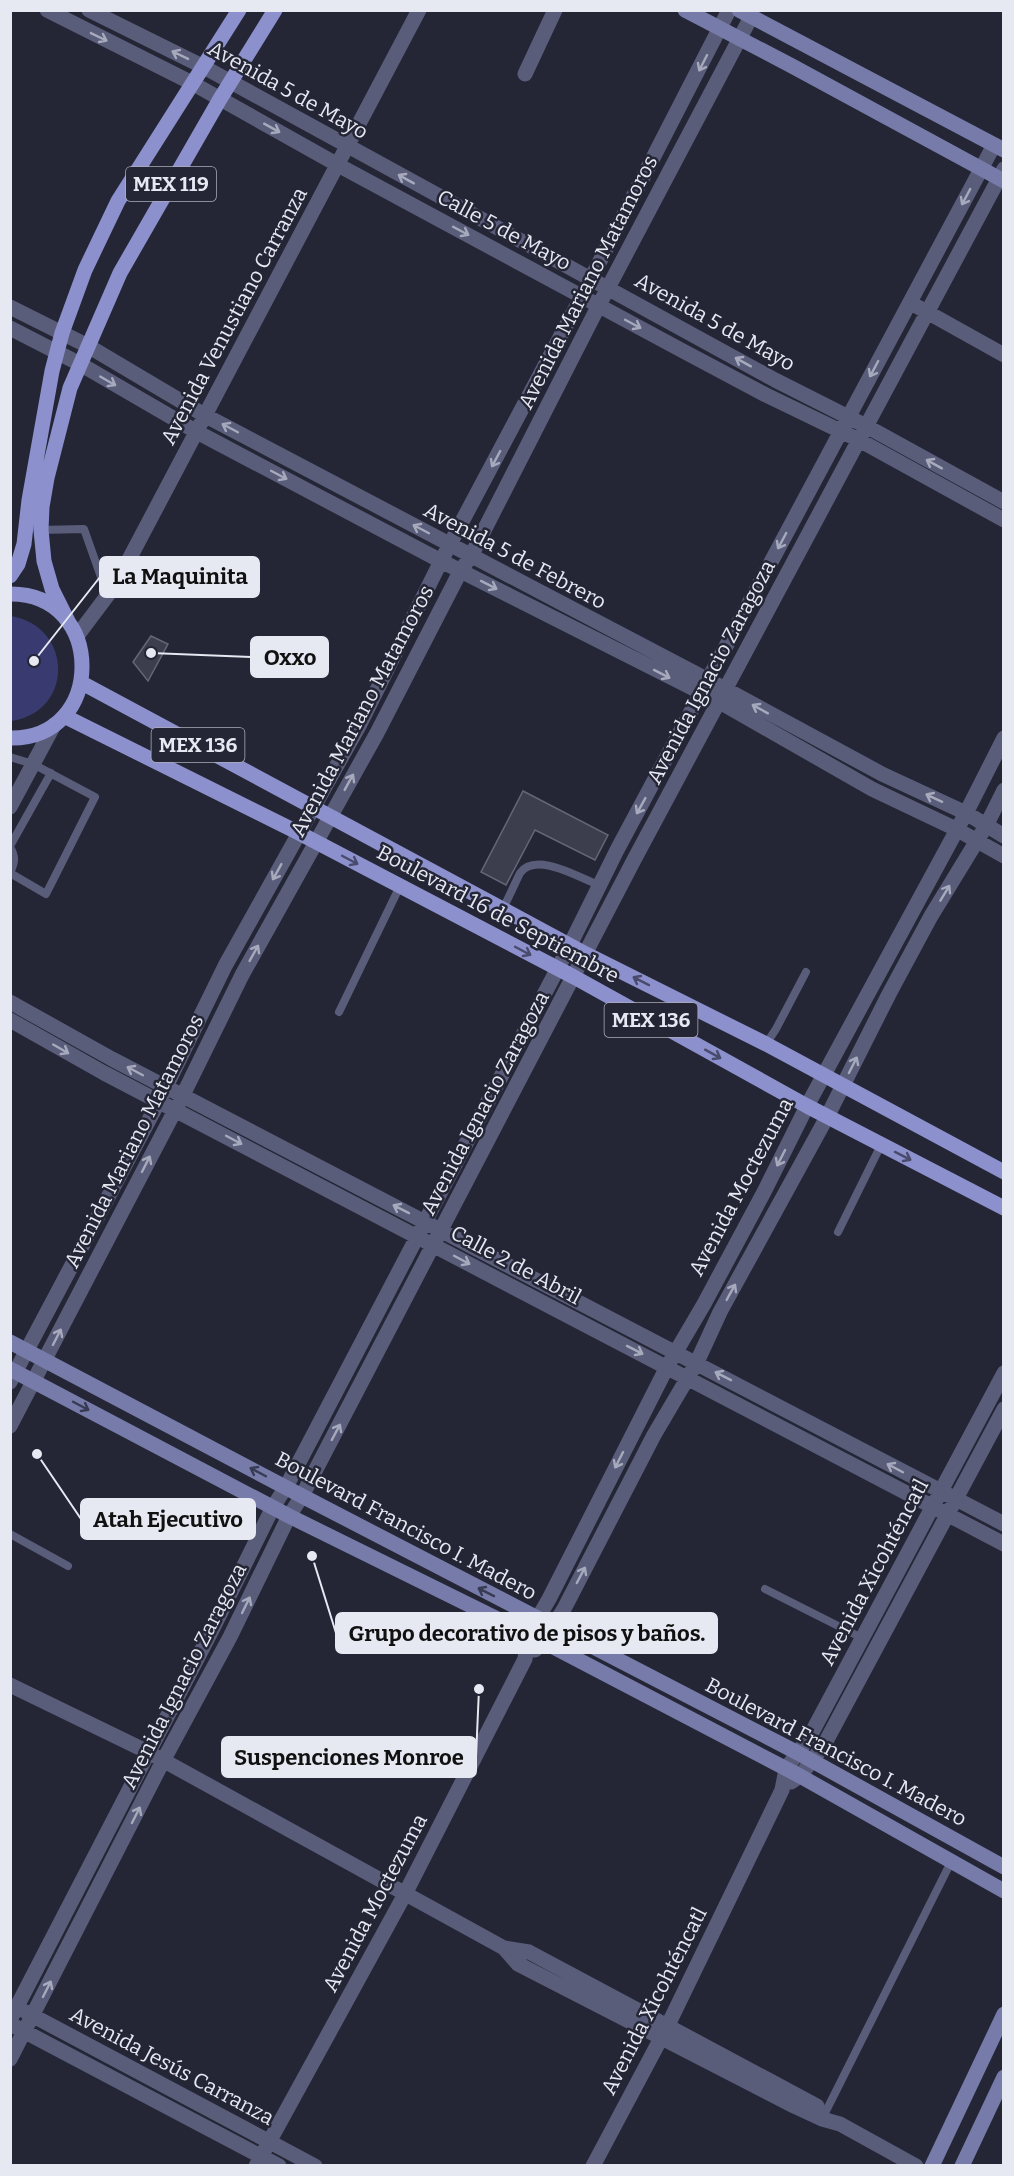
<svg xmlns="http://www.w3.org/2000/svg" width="1014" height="2176" viewBox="0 0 1014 2176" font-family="Bitter,serif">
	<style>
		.green { fill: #393b70 }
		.building { fill: #3c3e4e; stroke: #646779; stroke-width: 1.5 }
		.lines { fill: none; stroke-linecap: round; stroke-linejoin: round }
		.service { stroke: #5a5d7a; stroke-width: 8 }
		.minor { stroke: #5a5d7a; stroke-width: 15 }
		.secondary { stroke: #767ba9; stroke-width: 15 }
		.primary { stroke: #8c91cd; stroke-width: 15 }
		.oneway { stroke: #a7a9bc }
		.oneway2 { stroke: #484b6b }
		.oneway3 { stroke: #383b53 }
		.labels { text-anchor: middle; stroke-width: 5; stroke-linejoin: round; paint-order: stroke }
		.shield { fill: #242636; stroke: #acaeba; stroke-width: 1.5 }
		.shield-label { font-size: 20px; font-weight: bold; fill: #e6e8f2 }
		.street-label { font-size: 21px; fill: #e6e8f2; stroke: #242636 }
		.leader { fill: none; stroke: #e6e8f2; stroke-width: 2 }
		.callout-dot { fill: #e6e8f2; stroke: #242636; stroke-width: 2 }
		.callout { fill: #e6e8f2; stroke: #e6e8f2; stroke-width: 2 }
		.callout-label { font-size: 22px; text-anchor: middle; font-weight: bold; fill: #111 }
	</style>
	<rect width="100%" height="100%" fill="#242636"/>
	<path class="green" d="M10 616C73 625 75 712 11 721Z"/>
	<path class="building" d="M151 636 168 644 148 681 133 662Z
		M523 791 608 835 595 860 535 830 506 885 481 872Z"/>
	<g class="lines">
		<path class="service" d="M39 530 84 529 107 594
			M10 757 33 764 95 797 46 894 10 873
			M10 846 51 773
			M10 847C16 857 15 862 10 873
			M503 909 520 873C536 851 579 878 599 885
			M339 1012 400 886
			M766 1044 776 1029 806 972
			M838 1232 881 1145
			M10 1534 68 1566
			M765 1589 862 1638
			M822 2119 951 1862"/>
		<path class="minor" d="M47 10 192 83 338 165 683 351 766 395 859 440 1004 520
			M89 10 202 66 775 380 866 426 1004 502
			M525 74 555 10
			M10 307 88 346 206 416 725 689 882 774 966 813 1004 836
			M918 307 1004 355
			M10 328 80 364 197 432 441 561 718 701 872 789 956 829 1004 856
			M77 636 116 584 419 10
			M10 807 54 725
			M10 1002 112 1059 1004 1524
			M10 1020 104 1073 1004 1544
			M10 1382 159 1101 225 966 360 724 441 561 582 296 729 10
			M10 1426 183 1095 242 975 377 733 461 570 471 556 599 305 751 17
			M535 1650 544 1642 565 1607 654 1435 697 1362 720 1312 827 1117 889 994 931 916 986 826 1004 790
			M10 1685 148 1752 504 1948 518 1964 794 2106 822 2119 840 2124 916 2166
			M791 1782 800 1776 824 1745 1004 1409
			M504 1948 529 1952 817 2106
			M26 2012 315 2166
			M10 2020 213 1628 273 1507 286 1487 570 945 617 850 994 145
			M16 2027 279 2166
			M10 2059 163 1761 230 1637 289 1516 302 1496 635 858 1004 169
			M256 2166 405 1894 525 1659 528 1635 549 1599 667 1367 704 1304 764 1192 807 1106 966 813 1004 738
			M593 2166 668 2025 782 1790 786 1769 810 1736 1004 1373"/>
		<path class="secondary" d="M685 10 792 66 1004 181
			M739 10 1004 150
			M10 1342 302 1496 798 1753 1004 1867
			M10 1369 289 1516 544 1642 800 1776 1004 1891
			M932 2166 1004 2014
			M962 2166 1004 2077"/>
		<path class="primary" d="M10 576 18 564 24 544 29 500 52 371 62 333 85 270 118 201 239 10
			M10 594C106 593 106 740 10 738
			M68 621 52 589 44 561 41 530 42 507 47 478 70 388 120 273 220 99 275 10
			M82 683 586 954 766 1044 1004 1172
			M64 716 299 833 574 977 807 1106 1004 1208"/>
	</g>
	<defs><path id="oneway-shaft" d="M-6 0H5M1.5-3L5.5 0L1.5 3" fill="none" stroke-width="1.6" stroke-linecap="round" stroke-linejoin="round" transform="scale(1.5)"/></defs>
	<g class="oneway">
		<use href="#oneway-shaft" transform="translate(99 37) rotate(26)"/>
		<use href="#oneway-shaft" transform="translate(180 55) rotate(-154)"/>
		<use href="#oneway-shaft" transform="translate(703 63) rotate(117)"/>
		<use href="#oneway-shaft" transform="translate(272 128) rotate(29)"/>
		<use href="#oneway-shaft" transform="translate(406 179) rotate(-151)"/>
		<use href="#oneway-shaft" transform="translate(966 197) rotate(118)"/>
		<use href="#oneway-shaft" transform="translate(461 231) rotate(28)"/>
		<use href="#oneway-shaft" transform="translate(633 324) rotate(28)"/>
		<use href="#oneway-shaft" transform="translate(743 362) rotate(-151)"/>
		<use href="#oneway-shaft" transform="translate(874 369) rotate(118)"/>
		<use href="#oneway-shaft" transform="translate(108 381) rotate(30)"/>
		<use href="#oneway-shaft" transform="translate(230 428) rotate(-152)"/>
		<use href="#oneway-shaft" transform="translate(496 459) rotate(118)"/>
		<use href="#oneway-shaft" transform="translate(934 464) rotate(-151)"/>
		<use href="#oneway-shaft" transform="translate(279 475) rotate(28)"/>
		<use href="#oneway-shaft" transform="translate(421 529) rotate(-152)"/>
		<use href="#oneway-shaft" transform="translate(782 541) rotate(118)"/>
		<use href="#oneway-shaft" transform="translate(489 585) rotate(27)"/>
		<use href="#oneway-shaft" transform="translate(662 674) rotate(27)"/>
		<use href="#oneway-shaft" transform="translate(760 709) rotate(-151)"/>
		<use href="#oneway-shaft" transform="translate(349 782) rotate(-61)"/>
		<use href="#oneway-shaft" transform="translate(934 798) rotate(-155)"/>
		<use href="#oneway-shaft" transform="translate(641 806) rotate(119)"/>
		<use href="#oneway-shaft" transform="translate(277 872) rotate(119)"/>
		<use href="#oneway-shaft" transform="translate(945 893) rotate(-59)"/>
		<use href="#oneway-shaft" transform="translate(254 953) rotate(-61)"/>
		<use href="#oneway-shaft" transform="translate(61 1049) rotate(30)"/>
		<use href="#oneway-shaft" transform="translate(853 1065) rotate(-63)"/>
		<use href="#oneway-shaft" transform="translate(135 1071) rotate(-152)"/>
		<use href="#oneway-shaft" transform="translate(234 1140) rotate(28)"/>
		<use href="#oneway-shaft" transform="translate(781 1158) rotate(117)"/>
		<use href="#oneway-shaft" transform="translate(146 1164) rotate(-63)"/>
		<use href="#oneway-shaft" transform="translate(401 1209) rotate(-153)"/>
		<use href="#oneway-shaft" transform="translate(462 1260) rotate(28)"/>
		<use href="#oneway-shaft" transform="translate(731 1292) rotate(-61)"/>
		<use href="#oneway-shaft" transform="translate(57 1337) rotate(-63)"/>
		<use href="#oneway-shaft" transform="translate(635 1350) rotate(27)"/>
		<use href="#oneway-shaft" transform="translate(723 1376) rotate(-153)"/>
		<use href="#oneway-shaft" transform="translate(336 1432) rotate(-62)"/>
		<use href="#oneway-shaft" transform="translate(619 1460) rotate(117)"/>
		<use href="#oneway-shaft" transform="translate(895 1468) rotate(-152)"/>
		<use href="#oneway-shaft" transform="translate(581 1575) rotate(-62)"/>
		<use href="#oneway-shaft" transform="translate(246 1605) rotate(-64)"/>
		<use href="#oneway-shaft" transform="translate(136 1815) rotate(-63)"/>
		<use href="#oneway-shaft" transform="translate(47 1989) rotate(-63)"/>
	</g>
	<g class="oneway2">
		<use href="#oneway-shaft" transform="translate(350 860) rotate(28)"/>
		<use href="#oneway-shaft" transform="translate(523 951) rotate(28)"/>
		<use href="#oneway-shaft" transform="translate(641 981) rotate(-153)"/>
		<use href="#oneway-shaft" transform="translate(713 1054) rotate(29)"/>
		<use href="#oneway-shaft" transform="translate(903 1156) rotate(27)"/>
	</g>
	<g class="oneway3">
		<use href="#oneway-shaft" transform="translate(81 1406) rotate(28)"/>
		<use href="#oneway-shaft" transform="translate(258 1472) rotate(-152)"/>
		<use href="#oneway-shaft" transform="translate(486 1592) rotate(-153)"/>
	</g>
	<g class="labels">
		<g class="shield">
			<rect x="126" y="167" width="90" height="34" rx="4.5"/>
			<rect x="151.5" y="728" width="93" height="34" rx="4.5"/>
			<rect x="604.5" y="1003" width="93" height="34" rx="4.5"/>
		</g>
		<g class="shield-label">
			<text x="171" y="191">MEX 119</text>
			<text x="198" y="752">MEX 136</text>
			<text x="651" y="1027">MEX 136</text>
		</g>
		<g class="street-label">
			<text transform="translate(288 90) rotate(29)" y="7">Avenida 5 de Mayo</text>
			<text transform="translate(504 230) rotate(28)" y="7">Calle 5 de Mayo</text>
			<text transform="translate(588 282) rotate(-63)" y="7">Avenida Mariano Matamoros</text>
			<text transform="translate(234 316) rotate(-62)" y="7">Avenida Venustiano Carranza</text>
			<text transform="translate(715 322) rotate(29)" y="7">Avenida 5 de Mayo</text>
			<text transform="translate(515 556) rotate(28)" y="7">Avenida 5 de Febrero</text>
			<text transform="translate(711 672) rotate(-62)" y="7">Avenida Ignacio Zaragoza</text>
			<text transform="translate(362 711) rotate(-62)" y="7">Avenida Mariano Matamoros</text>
			<text transform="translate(498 914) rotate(28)" y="7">Boulevard 16 de Septiembre</text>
			<text transform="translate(485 1103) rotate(-62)" y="7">Avenida Ignacio Zaragoza</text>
			<text transform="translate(134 1141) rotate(-63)" y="7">Avenida Mariano Matamoros</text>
			<text transform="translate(741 1187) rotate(-62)" y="7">Avenida Moctezuma</text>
			<text transform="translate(516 1265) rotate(28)" y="7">Calle 2 de Abril</text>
			<text transform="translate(406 1526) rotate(28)" y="7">Boulevard Francisco I. Madero</text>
			<text transform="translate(874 1572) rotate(-62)" y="7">Avenida Xicohténcatl</text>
			<text transform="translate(184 1676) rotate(-63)" y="7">Avenida Ignacio Zaragoza</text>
			<text transform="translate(836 1752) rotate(28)" y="7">Boulevard Francisco I. Madero</text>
			<text transform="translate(375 1903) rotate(-62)" y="7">Avenida Moctezuma</text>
			<text transform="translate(654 2001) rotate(-63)" y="7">Avenida Xicohténcatl</text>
			<text transform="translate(172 2066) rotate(28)" y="7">Avenida Jesús Carranza</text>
		</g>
	</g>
	<path class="leader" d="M34 661L100 577M151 653L251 657M37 1454L81 1519M312 1556L336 1633M479 1689L476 1757"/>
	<g class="callout-dot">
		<circle cx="34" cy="661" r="6"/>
		<circle cx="151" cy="653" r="6"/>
		<circle cx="37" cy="1454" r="6"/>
		<circle cx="312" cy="1556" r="6"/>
		<circle cx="479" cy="1689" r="6"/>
	</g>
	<g class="callout">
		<rect x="100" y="557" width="159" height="40" rx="6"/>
		<rect x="251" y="637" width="77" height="40" rx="6"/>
		<rect x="81" y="1499" width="174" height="40" rx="6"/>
		<rect x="336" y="1613" width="381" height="40" rx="6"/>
		<rect x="222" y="1737" width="254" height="40" rx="6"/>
	</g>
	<g class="callout-label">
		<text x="180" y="584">La Maquinita</text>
		<text x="290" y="665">Oxxo</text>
		<text x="168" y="1527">Atah Ejecutivo</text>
		<text x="527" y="1641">Grupo decorativo de pisos y baños.</text>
		<text x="349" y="1765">Suspenciones Monroe</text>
	</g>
	<rect width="1014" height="2176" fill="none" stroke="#e6e8f2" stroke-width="24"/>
</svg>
